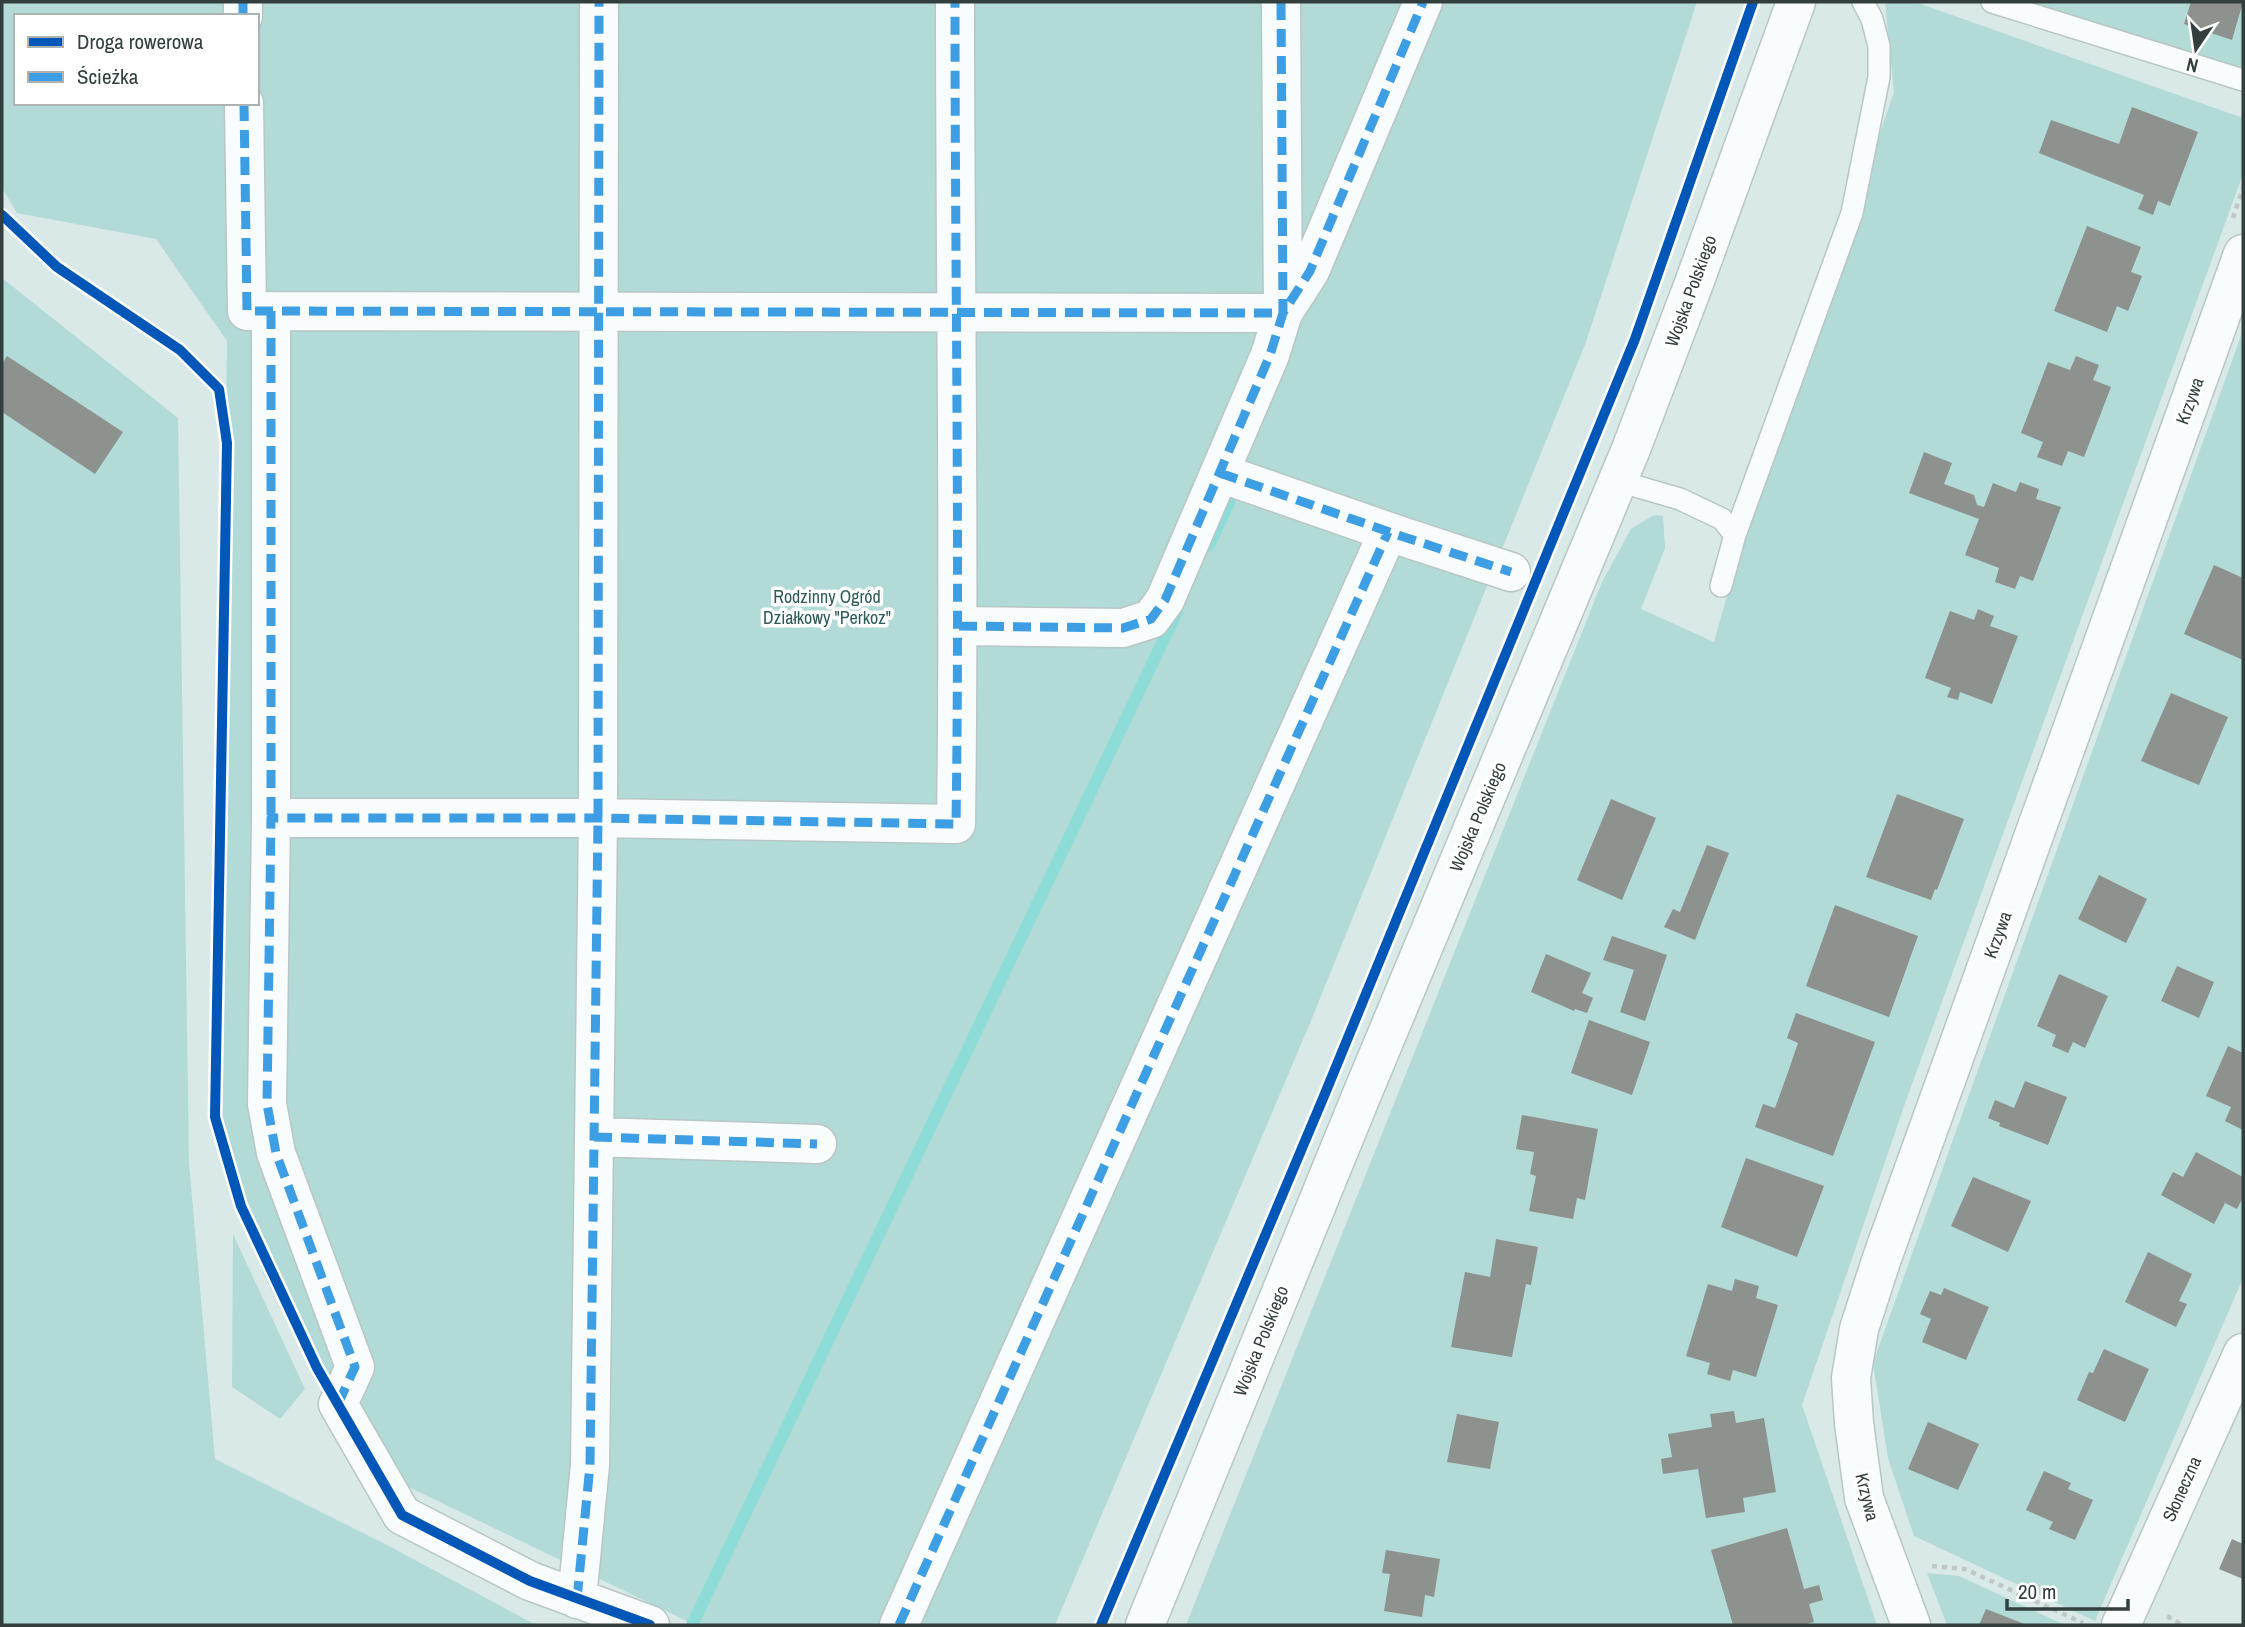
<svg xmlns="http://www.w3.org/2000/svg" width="2245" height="1627" viewBox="0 0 2245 1627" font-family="'Archivo Narrow',sans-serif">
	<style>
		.green { fill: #b2dad7; fill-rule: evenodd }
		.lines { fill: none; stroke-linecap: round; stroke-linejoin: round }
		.stream { stroke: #8edcd7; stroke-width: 12 }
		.building { fill: #8d928e }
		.service-casing { stroke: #b8c6c5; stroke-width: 24 }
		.minor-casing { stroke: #b8c6c5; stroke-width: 41 }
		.tertiary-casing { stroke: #b8c6c5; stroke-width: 41 }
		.path { stroke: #c0c7c7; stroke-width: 4.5; stroke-dasharray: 5 5; stroke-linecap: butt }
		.service { stroke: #f9fcfc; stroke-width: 21 }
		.minor { stroke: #f9fcfc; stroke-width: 38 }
		.tertiary { stroke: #f9fcfc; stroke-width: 38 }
		.quiet { stroke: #3e9ee3; stroke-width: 9; stroke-dasharray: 18 9; stroke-linecap: butt }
		.cycleway-casing { stroke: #fff; stroke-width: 15 }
		.cycleway { stroke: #0057b8; stroke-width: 10 }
		.labels { text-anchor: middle; stroke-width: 7; stroke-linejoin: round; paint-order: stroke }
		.street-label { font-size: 18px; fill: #323f3e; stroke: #fff }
		.park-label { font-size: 18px; fill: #2d5b58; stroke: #fff }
	</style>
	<rect width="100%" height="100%" fill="#d8e9e8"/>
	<path class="green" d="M2 2H1697L1586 342 1310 1023 1055 1625H695L357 1462 264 1275 218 1125 227 341 156 239 17 213 2 188ZM16 16H257V103H16Z
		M1885 2H1915L2243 118V174L1903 1109 1802 1405 1877 1625H1186L1602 582 1631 529 1654 515 1663 516 1665 548 1641 609 1714 642 1752 507 1894 92Z
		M2032 2H2243V69Z
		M2 278 178 418 189 1163 215 1459 387 1545 536 1625H2Z
		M2243 330V1278L2095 1621 1914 1536 1888 1458 1873 1363Z
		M233 1234 305 1389 280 1419 232 1387Z
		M1927 1573 1959 1576 2065 1625H1947Z"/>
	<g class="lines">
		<path class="stream" d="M1209 545 1229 503
			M692 1625 1177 612"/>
	</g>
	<path class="building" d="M2191 2H2243L2232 40 2184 24Z
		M2132 107 2198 132 2170 206 2158 201 2153 215 2138 209 2144 195 2039 153 2051 120 2119 144Z
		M2087 226 2141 247 2131 272 2142 276 2128 311 2117 306 2107 332 2054 311Z
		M7 356 123 432 95 474 2 412V364Z
		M2076 356 2099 365 2093 380 2111 387 2084 457 2068 451 2062 466 2037 457 2043 442 2021 433 2048 362 2070 370Z
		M1924 452 1952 463 1944 484 1974 495 1977 505 1984 507 1993 483 2016 492 2020 482 2039 489 2036 499 2061 507 2033 581 2020 576 2015 589 1995 582 1999 568 1965 555 1979 519 1909 493Z
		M2214 565 2243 578V660L2184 634Z
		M1978 609 1994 616 1990 626 2018 636 1992 704 1960 692 1958 700 1947 697 1951 688 1925 678 1950 611 1974 620Z
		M2171 693 2228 717 2199 785 2141 761Z
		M1897 794 1964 819 1937 890 1935 889 1931 900 1866 877Z
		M1611 799 1656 818 1622 900 1577 880Z
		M1707 845 1729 853 1695 940 1664 927 1673 909 1680 912Z
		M2099 875 2147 899 2126 943 2078 919Z
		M1835 905 1918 936 1889 1017 1806 986Z
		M1612 936 1667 955 1645 1021 1620 1012 1634 970 1603 960Z
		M1546 954 1591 973 1582 993 1593 998 1587 1013 1575 1009 1574 1011 1531 992Z
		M2177 966 2214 982 2199 1018 2161 1001Z
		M2059 974 2108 996 2085 1048 2073 1042 2068 1053 2052 1046 2056 1035 2037 1026Z
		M1796 1013 1875 1042 1833 1156 1755 1127 1763 1104 1775 1108 1787 1075 1798 1043 1787 1038Z
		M1589 1020 1650 1042 1632 1095 1571 1073Z
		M2228 1046 2243 1053V1130L2225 1121 2231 1107 2206 1096Z
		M2025 1081 2067 1097 2048 1145 1999 1126 2000 1123 1988 1118 1995 1100 2014 1108Z
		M1522 1115 1598 1129 1585 1200 1577 1198 1573 1219 1529 1211 1536 1176 1530 1174 1534 1152 1516 1149Z
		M2196 1152 2243 1177V1197L2237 1209 2225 1203 2214 1224 2161 1195 2173 1172 2183 1177Z
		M1746 1158 1824 1186 1797 1257 1721 1227Z
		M1973 1177 2031 1201 2008 1252 1951 1226Z
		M1496 1239 1538 1247 1531 1285 1526 1284 1512 1357 1451 1347 1465 1272 1490 1277Z
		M2148 1252 2192 1274 2179 1301 2187 1304 2176 1327 2125 1302Z
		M1735 1279 1759 1286 1756 1298 1778 1305 1756 1377 1733 1370 1730 1381 1707 1374 1710 1363 1686 1356 1708 1284 1732 1291Z
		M1944 1288 1989 1307 1966 1360 1922 1342 1931 1319 1920 1314 1930 1291 1941 1295Z
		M2104 1349 2149 1369 2125 1422 2077 1400 2089 1372 2093 1373Z
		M1734 1411 1736 1423 1764 1418 1776 1492 1743 1498 1745 1512 1706 1518 1698 1469 1663 1474 1661 1459 1672 1457 1668 1434 1712 1427 1710 1414Z
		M1457 1414 1499 1422 1490 1469 1447 1462Z
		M1928 1422 1979 1444 1958 1490 1908 1469Z
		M2044 1471 2071 1483 2068 1489 2093 1500 2075 1540 2049 1529 2053 1522 2026 1510Z
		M1787 1528 1804 1589 1819 1585 1823 1600 1809 1604 1814 1622 1803 1625H1733L1711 1550Z
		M2232 1539 2243 1544V1579L2219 1569Z
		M1386 1550 1440 1559 1434 1597 1425 1595 1422 1617 1384 1611 1390 1574 1382 1573Z
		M1986 1609 2027 1625H1979Z"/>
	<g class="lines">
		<defs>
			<path id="service" d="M1992 2 2243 80
				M1618 481 1680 499 1722 519 1735 535 1721 586
				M1735 535 1852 213 1879 77V46L1872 19 1863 2"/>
			<path id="minor" d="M243 2V16
				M1281 2 1283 313
				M244 103 247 311 1283 313
				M271 311V818
				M1220 473 1398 535 1511 572
				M959 626 1123 628 1151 619 1165 600 1270 355 1283 313 1310 271 1423 2
				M594 1137 817 1144
				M577 1599 590 1465 598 818 599 2
				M650 1625 530 1581 402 1515 338 1404 355 1367 276 1153 267 1104 271 818H598L956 824C960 550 955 276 955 2
				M899 1625 1388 532
				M1911 1625 1864 1498 1854 1423 1851 1378 1859 1329 1882 1258 2243 254
				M2121 1625 2243 1353"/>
			<path id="tertiary" d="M1145 1625 1360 1099 1631 449 1693 286 1796 2"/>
		</defs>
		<use href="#service" class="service-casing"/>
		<use href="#minor" class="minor-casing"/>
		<use href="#tertiary" class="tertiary-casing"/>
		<path class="path" d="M2233 218 2243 188
			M1932 1566 1965 1569 2083 1623
			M2167 1616 2182 1625"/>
		<use href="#service" class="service"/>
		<use href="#minor" class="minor"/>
		<use href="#tertiary" class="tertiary"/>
		<path class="quiet" d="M243 2V16
			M1281 2 1283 313
			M244 103 247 311 1283 313
			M271 311V818
			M1220 473 1398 535 1511 572
			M959 626 1123 628 1151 619 1165 600 1270 355 1283 313 1310 271 1423 2
			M594 1137 817 1144
			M338 1404 355 1367 276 1153 267 1104 271 818H598L956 824C960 550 955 276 955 2
			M577 1599 590 1465 598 818 599 2
			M899 1625 1388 532"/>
		<defs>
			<path id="cycleway" d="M2 215 57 267 180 350 219 389 227 443 215 1117 241 1206 317 1368 402 1515 530 1581 650 1625
				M1101 1625 1324 1096 1635 339 1753 2"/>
		</defs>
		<use href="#cycleway" class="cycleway-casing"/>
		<use href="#cycleway" class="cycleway"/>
	</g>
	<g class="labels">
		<g class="street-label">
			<text transform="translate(1691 291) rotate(-70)" y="6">Wojska Polskiego</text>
			<text transform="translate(2190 401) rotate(-70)" y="6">Krzywa</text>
			<text transform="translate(1478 817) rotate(-67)" y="6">Wojska Polskiego</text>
			<text transform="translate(1998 935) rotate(-70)" y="6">Krzywa</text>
			<text transform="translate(1261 1341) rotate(-68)" y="6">Wojska Polskiego</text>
			<text transform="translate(2182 1489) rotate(-66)" y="6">Słoneczna</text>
			<text transform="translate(1867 1497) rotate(76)" y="6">Krzywa</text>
		</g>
		<g class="park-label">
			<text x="827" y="603">Rodzinny Ogród<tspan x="827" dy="21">Działkowy "Perkoz"</tspan></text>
		</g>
	</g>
	<rect width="2245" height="1627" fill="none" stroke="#323f3e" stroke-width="7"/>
	<rect x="14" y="14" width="245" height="91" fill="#ffffff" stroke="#adb2b2" stroke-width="2"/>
	<rect x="28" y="37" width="35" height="10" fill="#0057b8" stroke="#adb2b2" stroke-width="2"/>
	<text x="77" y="49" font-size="21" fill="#323f3e">Droga rowerowa</text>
	<rect x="28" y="72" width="35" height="10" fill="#3e9ee3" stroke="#adb2b2" stroke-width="2"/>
	<text x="77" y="84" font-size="21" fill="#323f3e">Ścieżka</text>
	<g transform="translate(2196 49) rotate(193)" stroke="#ffffff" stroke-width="5" paint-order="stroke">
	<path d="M0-5L12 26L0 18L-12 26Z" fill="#323f3e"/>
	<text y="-10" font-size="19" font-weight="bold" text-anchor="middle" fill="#323f3e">N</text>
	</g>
	<path d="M2007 1599v10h121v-10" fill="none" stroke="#323f3e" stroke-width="3.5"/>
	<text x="2018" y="1599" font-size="21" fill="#323f3e" stroke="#ffffff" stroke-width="5" paint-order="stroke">20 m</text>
</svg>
